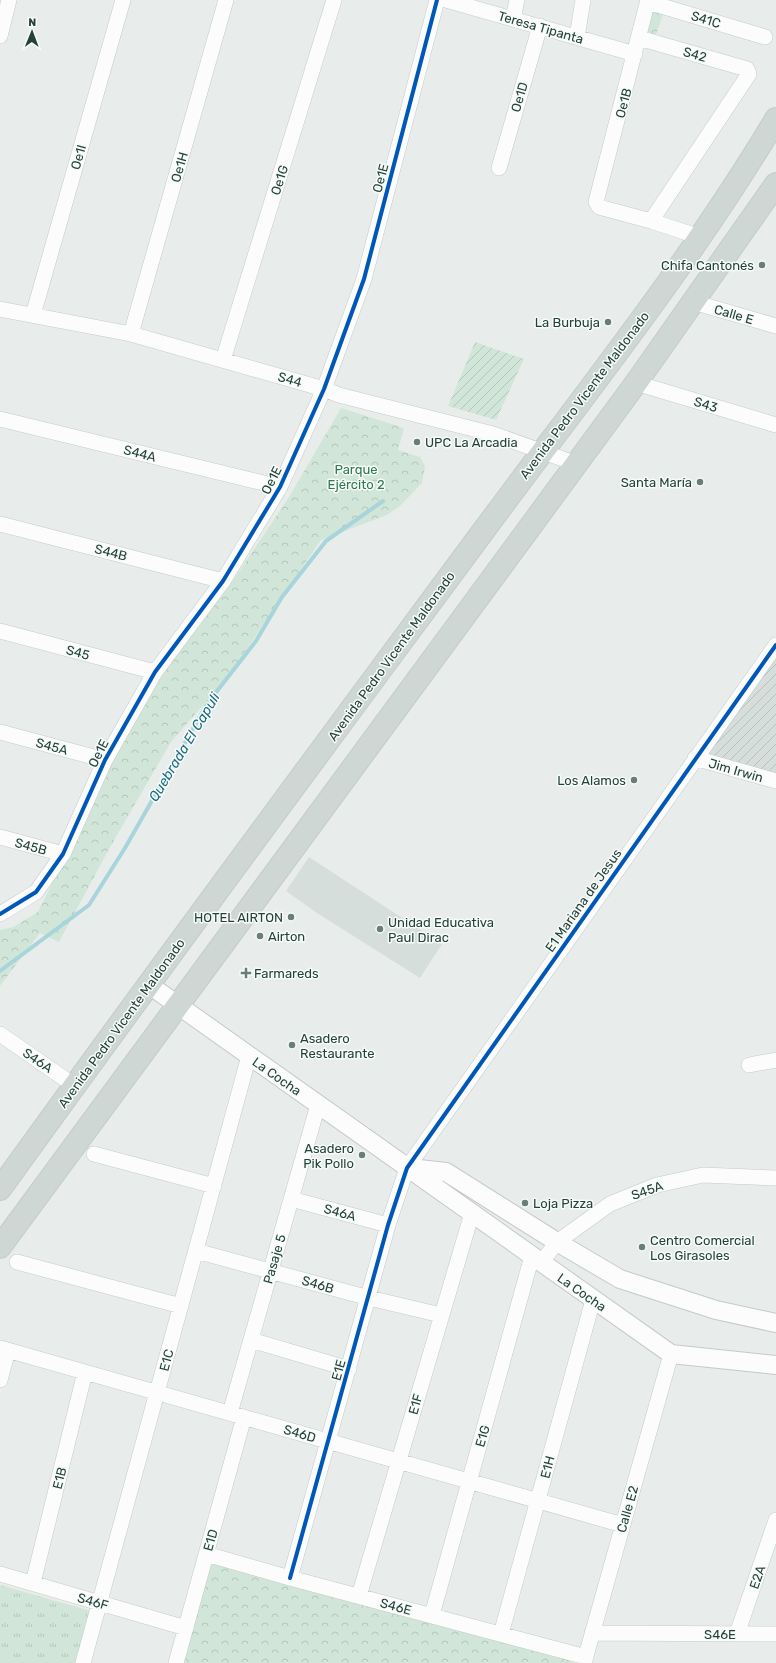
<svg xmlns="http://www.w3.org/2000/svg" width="776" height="1663" viewBox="0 0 776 1663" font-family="Rubik,sans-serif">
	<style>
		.built { fill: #d6dedb }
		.industrial { fill: url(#industrial-furrows) }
		.grass { fill: url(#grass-tufts) }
		.forest { fill: url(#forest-crowns) }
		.garden { fill: url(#garden-furrows) }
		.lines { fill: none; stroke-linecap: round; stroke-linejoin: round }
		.stream { stroke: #a9d4db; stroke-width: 4 }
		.minor-casing { stroke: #c5cac8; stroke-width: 16 }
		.tertiary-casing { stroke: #c5cac8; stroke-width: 20 }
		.primary-casing { stroke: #c3ccc9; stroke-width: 24 }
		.minor { stroke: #fcfcfc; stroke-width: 15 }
		.tertiary { stroke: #fcfcfc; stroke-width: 18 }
		.primary { stroke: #cfd7d5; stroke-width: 22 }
		.cycleway-casing { stroke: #f7fbf9; stroke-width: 6 }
		.cycleway { stroke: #0057b8; stroke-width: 4 }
		.poi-dot { fill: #697e78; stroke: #f7fbf9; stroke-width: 1.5 }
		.labels { text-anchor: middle; stroke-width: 3; stroke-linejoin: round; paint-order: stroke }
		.street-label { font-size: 13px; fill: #24423a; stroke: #f7fbf9 }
		.poi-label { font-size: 13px; fill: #24423a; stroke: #f7fbf9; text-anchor: start }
		.park-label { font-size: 13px; fill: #2d7a4b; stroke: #f7fbf9 }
		.water-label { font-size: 14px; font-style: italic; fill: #1c6f80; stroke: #f7fbf9 }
	</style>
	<defs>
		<pattern id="industrial-furrows" width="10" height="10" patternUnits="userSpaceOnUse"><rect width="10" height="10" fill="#d6dedb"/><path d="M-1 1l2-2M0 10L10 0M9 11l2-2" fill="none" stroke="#b8c0bd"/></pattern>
		<pattern id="grass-tufts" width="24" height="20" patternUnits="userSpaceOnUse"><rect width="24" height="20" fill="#d1e6d8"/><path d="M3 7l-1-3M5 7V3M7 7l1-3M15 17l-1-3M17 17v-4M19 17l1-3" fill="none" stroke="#b3c6ba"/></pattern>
		<pattern id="forest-crowns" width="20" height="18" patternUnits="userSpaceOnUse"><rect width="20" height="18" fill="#d1e6d8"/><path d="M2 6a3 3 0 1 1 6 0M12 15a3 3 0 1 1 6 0" fill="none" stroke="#b3c6ba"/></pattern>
		<pattern id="garden-furrows" width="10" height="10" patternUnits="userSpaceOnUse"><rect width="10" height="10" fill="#d1e6d8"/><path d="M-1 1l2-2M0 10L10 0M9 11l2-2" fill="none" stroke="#b3c6ba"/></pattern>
	</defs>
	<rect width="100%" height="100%" fill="#e8edeb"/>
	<path class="built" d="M309 857 442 944 420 978 317 913 286 891Z"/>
	<path class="industrial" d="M776 645V781L695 758Z"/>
	<path class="grass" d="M0 1585 91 1611 76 1663H0Z"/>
	<path class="forest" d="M651 12 663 14 655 38 647 35Z
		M341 408 404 428 398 450 420 457 425 466 422 483 400 506 387 515 321 540 230 674 171 742 109 849 59 942 40 933 0 986V930L13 927 38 912 111 764 159 676 230 585 289 497Z
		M211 1562 572 1660 571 1663H183Z"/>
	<path class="garden" d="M475 342 524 359 496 420 448 406Z"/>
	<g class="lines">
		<path class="stream" d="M0 971 89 905 125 848 207 704 256 641 282 597 326 541 383 501"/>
		<defs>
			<path id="minor" d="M446 0 635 54
				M648 0 596 202 599 207 651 221 700 237
				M648 2 765 37
				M513 19 517 0
				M0 36 9 0
				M577 37 583 0
				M639 38 747 69 749 74 651 221
				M499 168 540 26
				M693 302 776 326
				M0 309 131 334 324 389 339 395 493 434 577 464
				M33 315 123 0
				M131 334 226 0
				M223 360 334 0
				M636 383 776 425
				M0 419 280 487
				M0 524 223 581
				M0 631 155 672
				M0 732 105 760
				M695 758 776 781
				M0 837 63 854
				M0 914 36 892 63 854 105 760 155 672 223 581 280 487 324 389 364 279 437 0
				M0 1034 75 1086
				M749 1065 776 1060
				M94 1154 214 1186
				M291 1199 388 1225
				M196 1251 369 1298 441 1315
				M17 1262 181 1306
				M541 1263 557 1242 610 1204 657 1185 703 1175 776 1178
				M251 1340 349 1369
				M0 1348 623 1525
				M0 1380 8 1350
				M230 1413 318 1105
				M206 1554 290 1578 586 1657
				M0 1574 186 1628
				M290 1578 388 1225 407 1168 776 645
				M33 1583 85 1372
				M359 1596 472 1213
				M432 1615 532 1256
				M592 1633 776 1634
				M501 1634 593 1300
				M737 1634 776 1520
				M83 1663 249 1056
				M176 1663 244 1417
				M584 1663 671 1354"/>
			<path id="tertiary" d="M148 984 671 1354 776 1365
				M410 1168 446 1172 557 1242 620 1279 716 1310 776 1323"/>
			<path id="primary" d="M0 1189C159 968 322 749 484 530 584 395 690 263 776 119
				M0 1247 636 383 776 184"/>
		</defs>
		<use href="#minor" class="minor-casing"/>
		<use href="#tertiary" class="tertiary-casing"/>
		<use href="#primary" class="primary-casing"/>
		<use href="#minor" class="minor"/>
		<use href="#tertiary" class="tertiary"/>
		<use href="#primary" class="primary"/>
		<defs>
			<path id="cycleway" d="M0 914 36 892 63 854 105 760 155 672 223 581 280 487 324 389 364 279 437 0
				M290 1578 388 1225 407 1168 776 645"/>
		</defs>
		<use href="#cycleway" class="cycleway-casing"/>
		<use href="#cycleway" class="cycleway"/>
	</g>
	<g class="poi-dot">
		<circle cx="762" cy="265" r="4"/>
		<circle cx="608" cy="322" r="4"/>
		<circle cx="417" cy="442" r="4"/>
		<circle cx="700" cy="482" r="4"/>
		<circle cx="634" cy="780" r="4"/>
		<circle cx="291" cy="917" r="4"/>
		<circle cx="380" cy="929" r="4"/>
		<circle cx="260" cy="936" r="4"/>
		<path d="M244 967h4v4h4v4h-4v4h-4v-4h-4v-4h4z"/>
		<circle cx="292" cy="1045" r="4"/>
		<circle cx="362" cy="1155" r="4"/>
		<circle cx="525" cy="1203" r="4"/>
		<circle cx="642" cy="1247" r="4"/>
	</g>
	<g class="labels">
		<g class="street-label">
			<text transform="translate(706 19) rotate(17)" y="5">S41C</text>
			<text transform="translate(541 27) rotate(16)" y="5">Teresa Tipanta</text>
			<text transform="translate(695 54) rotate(16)" y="5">S42</text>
			<text transform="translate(519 97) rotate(-74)" y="5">Oe1D</text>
			<text transform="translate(623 103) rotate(-75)" y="5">Oe1B</text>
			<text transform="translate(78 157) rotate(-74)" y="5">Oe1I</text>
			<text transform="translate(179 167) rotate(-74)" y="5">Oe1H</text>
			<text transform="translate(380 178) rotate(-75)" y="5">Oe1E</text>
			<text transform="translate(279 180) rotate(-73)" y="5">Oe1G</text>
			<text transform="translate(734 314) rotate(16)" y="5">Calle E</text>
			<text transform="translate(290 379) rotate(16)" y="5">S44</text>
			<text transform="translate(584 395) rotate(-53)" y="5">Avenida Pedro Vicente Maldonado</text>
			<text transform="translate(706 404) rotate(17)" y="5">S43</text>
			<text transform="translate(140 453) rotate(14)" y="5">S44A</text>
			<text transform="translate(271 480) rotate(-63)" y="5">Oe1E</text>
			<text transform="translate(111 552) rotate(14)" y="5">S44B</text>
			<text transform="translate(78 652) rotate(15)" y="5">S45</text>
			<text transform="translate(391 656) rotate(-54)" y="5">Avenida Pedro Vicente Maldonado</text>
			<text transform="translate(52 746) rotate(15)" y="5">S45A</text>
			<text transform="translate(98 753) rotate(-63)" y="5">Oe1E</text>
			<text transform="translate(736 770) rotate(16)" y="5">Jim Irwin</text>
			<text transform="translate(31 846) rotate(15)" y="5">S45B</text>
			<text transform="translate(583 900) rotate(-55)" y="5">E1 Mariana de Jesus</text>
			<text transform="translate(121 1023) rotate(-54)" y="5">Avenida Pedro Vicente Maldonado</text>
			<text transform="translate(38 1060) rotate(34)" y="5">S46A</text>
			<text transform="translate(277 1076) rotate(35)" y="5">La Cocha</text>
			<text transform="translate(647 1190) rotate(-19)" y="5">S45A</text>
			<text transform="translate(340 1212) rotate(15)" y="5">S46A</text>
			<text transform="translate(274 1259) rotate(-74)" y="5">Pasaje 5</text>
			<text transform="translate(318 1284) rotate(16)" y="5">S46B</text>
			<text transform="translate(582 1292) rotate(35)" y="5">La Cocha</text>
			<text transform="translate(166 1360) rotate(-75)" y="5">E1C</text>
			<text transform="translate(338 1370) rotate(-74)" y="5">E1E</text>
			<text transform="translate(415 1404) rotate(-74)" y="5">E1F</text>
			<text transform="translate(300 1433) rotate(16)" y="5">S46D</text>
			<text transform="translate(482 1436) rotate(-74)" y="5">E1G</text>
			<text transform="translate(547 1467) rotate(-75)" y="5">E1H</text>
			<text transform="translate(59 1478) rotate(-76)" y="5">E1B</text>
			<text transform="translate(627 1509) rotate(-74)" y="5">Calle E2</text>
			<text transform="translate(210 1540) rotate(-74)" y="5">E1D</text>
			<text transform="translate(757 1577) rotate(-71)" y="5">E2A</text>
			<text transform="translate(93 1601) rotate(16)" y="5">S46F</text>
			<text transform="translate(396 1606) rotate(15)" y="5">S46E</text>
			<text x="720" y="1639">S46E</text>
		</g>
		<g class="poi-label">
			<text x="754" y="270" text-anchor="end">Chifa Cantonés</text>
			<text x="600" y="327" text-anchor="end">La Burbuja</text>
			<text x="425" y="447">UPC La Arcadia</text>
			<text x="692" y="487" text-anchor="end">Santa María</text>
			<text x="626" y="785" text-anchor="end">Los Alamos</text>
			<text x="283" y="922" text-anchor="end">HOTEL AIRTON</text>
			<text x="388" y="927">Unidad Educativa<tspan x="388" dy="15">Paul Dirac</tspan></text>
			<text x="268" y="941">Airton</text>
			<text x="254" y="978">Farmareds</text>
			<text x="300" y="1043">Asadero<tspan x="300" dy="15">Restaurante</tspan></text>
			<text x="354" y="1153" text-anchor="end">Asadero<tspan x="354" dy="15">Pik Pollo</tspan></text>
			<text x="533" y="1208">Loja Pizza</text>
			<text x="650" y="1245">Centro Comercial<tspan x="650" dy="15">Los Girasoles</tspan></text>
		</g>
		<g class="park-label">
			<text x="356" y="474">Parque<tspan x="356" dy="15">Ejército 2</tspan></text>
		</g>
		<g class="water-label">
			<text transform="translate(184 747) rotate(-59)" y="5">Quebrada El Capuli</text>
		</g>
	</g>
	<g transform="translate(32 32) rotate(1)" stroke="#f7fbf9" stroke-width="3" paint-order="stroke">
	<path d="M0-3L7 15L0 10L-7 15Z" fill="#24423a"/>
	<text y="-6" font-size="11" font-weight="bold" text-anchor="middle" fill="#24423a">N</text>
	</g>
</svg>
